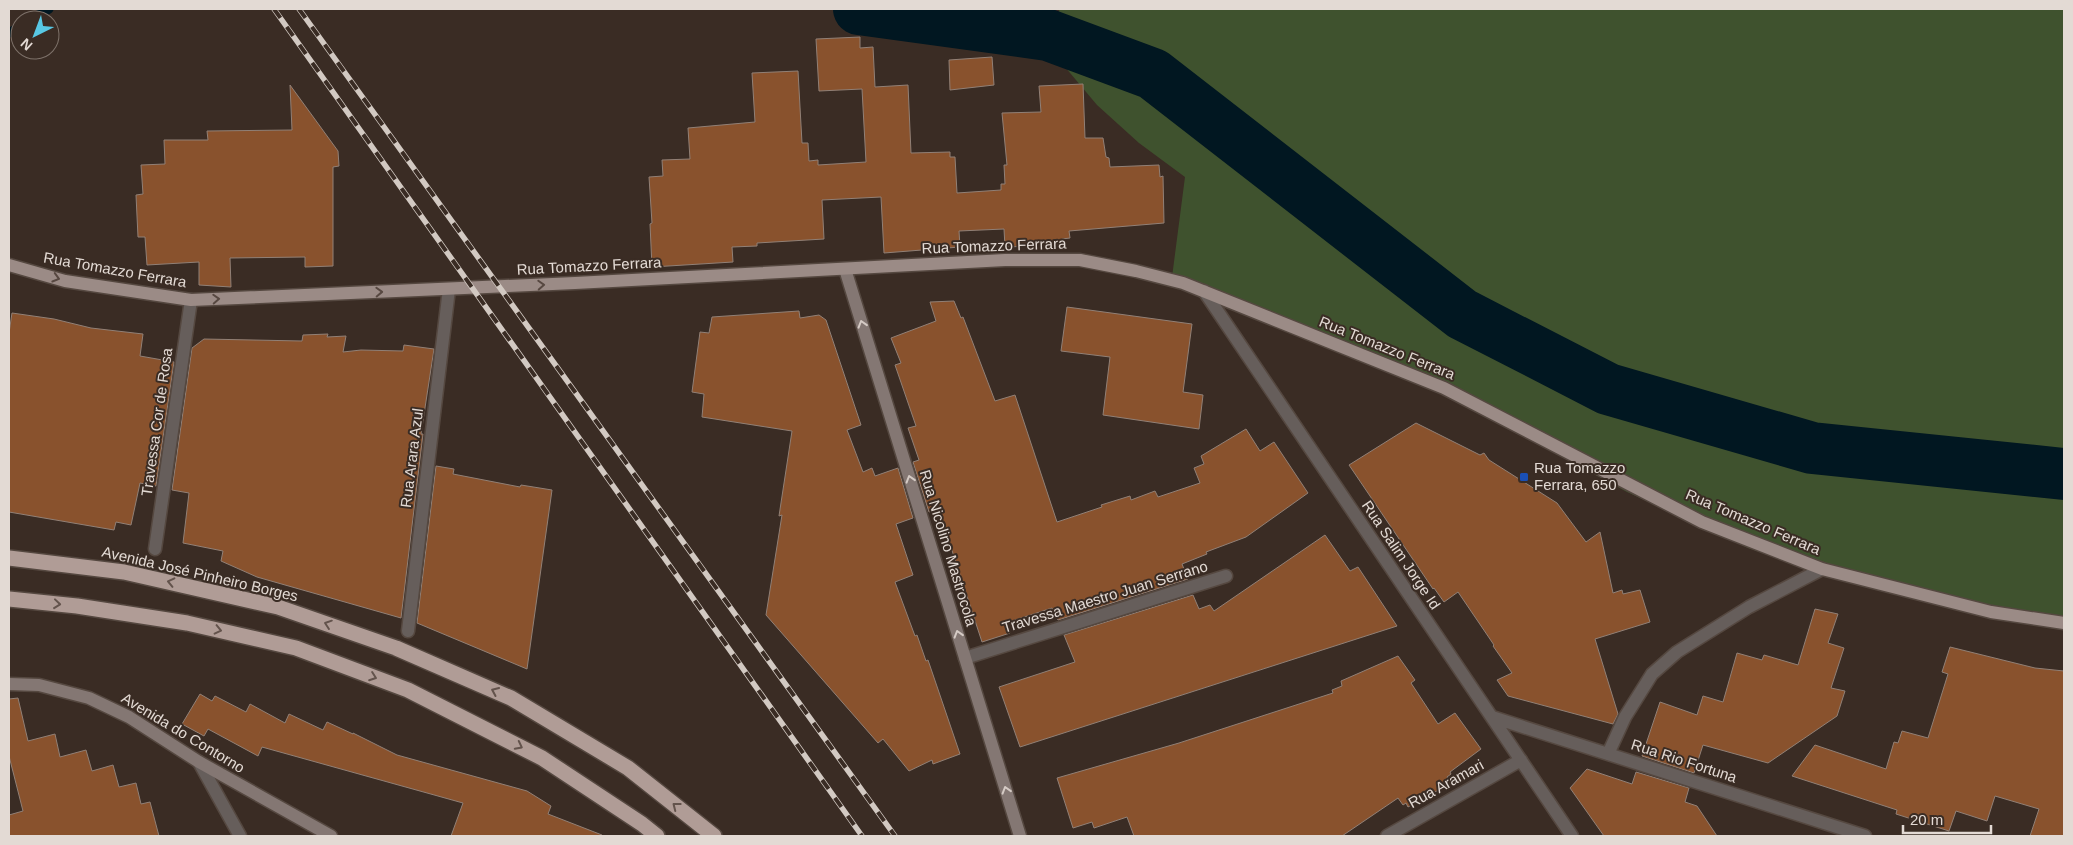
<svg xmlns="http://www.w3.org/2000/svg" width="2073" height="845" viewBox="0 0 2073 845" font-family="Helvetica,sans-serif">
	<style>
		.green { fill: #3f522e }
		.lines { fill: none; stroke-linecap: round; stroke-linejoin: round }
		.stream { stroke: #011721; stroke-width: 9 }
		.river { stroke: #011721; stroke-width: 52 }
		.building { fill: #89522d; stroke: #918076 }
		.street-casing { stroke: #554840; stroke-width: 15 }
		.secondary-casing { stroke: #554840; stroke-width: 15 }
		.primary-casing { stroke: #554840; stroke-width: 15 }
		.highway-casing { stroke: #554840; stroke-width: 18 }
		.street { stroke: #665e5b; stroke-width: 12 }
		.secondary { stroke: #847773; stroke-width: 12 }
		.primary { stroke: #9b8b86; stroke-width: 12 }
		.highway { stroke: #b09c96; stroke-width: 15 }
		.rail-casing { stroke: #d2c9c2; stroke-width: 5.5 }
		.rail { stroke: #3a2c24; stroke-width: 4; stroke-dasharray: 11; stroke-linecap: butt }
		.oneway { stroke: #574841 }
		.oneway2 { stroke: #d5cbc5 }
		.oneway3 { stroke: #63534c }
		.transit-dot { fill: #1a4fb4; stroke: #3a2c24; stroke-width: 2 }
		.labels { text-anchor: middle; stroke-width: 4; stroke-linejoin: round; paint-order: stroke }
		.street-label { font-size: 15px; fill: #e3dad4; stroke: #3a2c24 }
		.poi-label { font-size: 15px; fill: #e3dad4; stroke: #3a2c24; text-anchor: start }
	</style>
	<rect width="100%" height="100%" fill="#3a2c24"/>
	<path class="green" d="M1059 9H2064V627L1835 578 1748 548 1627 492 1423 381 1171 285 1185 177 1139 143 1097 105 1060 61Z"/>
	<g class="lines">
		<path class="stream" d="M30 20 49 9
			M9 33 20 26"/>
		<path class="river" d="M859 9 1048 35 1153 74 1462 314 1608 389 1812 448 2064 474"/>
	</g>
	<path class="building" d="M860 37V48L873 47 875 87 908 85 911 153 950 152V157H955L957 193 1001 190V184H1005L1004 165H1007L1002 113 1041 112 1039 86 1083 84 1085 138H1103L1106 157 1109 158 1110 167 1159 165 1160 177 1163 176 1164 223 1069 231 1070 238 1062 239 1061 245 1005 247 1004 229 959 231 960 247 884 253 881 197 822 200 824 239 757 243V246L732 247 733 262 652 267 650 224 652 223 649 177 663 176 662 160 690 159 688 128 755 122 752 73 798 71 802 143H808L809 161 818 160V165L866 162 862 89 819 91 816 39Z
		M992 57 994 85 950 90 949 60Z
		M290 85 338 151 339 166 333 167V266L305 267V257L230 258 231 287 199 285V262L147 265 145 237H138L136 195 143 194 141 165 165 164 164 140H208L207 131 292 130Z
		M954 301 961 318 963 317 995 401 1015 395 1057 522 1102 507 1101 505 1130 496 1131 500 1155 491 1158 497 1200 483 1194 468 1204 464 1201 456 1246 429 1260 451 1274 442 1308 493 1246 537 1206 552 1207 554 1182 564 1188 579 1058 620 1052 608 1006 623 1010 633 982 642 943 523 937 509 929 512 913 462 919 460 908 428 916 426 895 365 901 363 891 338 936 321 930 302Z
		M1067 307 1192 324 1183 392 1203 395 1199 429 1103 415 1110 357 1061 351Z
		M799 311 800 318 819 315 826 320 861 425 847 430 863 472 872 468 875 476 898 468 913 518 896 524 913 575 895 582 915 636 917 635 926 661 928 660 960 754 933 764 932 760 909 771 883 739 878 743 766 615 782 515 779 516 792 431 702 417 704 394 692 392 700 332 709 333 712 317Z
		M12 313 54 319 91 328 143 334 140 356 174 362 156 486 140 483 131 525 116 522 114 530 9 512V333Z
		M328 334 327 337 346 336 343 352 361 350 403 351 404 345 434 349 421 434H423L401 618 257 577 221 561 223 551 183 543 189 493 172 490 192 348 204 339 302 341 303 335Z
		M1416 423 1480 455 1484 453 1489 460 1557 503 1586 542 1600 532 1613 593 1622 590 1623 594 1640 590 1650 622 1595 639 1618 714 1613 724 1508 696 1497 680 1512 673 1493 646 1494 645 1458 592 1444 602 1434 588 1433 589 1349 465Z
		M436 466 454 469 453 474 520 487 521 485 552 490 527 669 417 623Z
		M1325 535 1350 571 1358 567 1397 626 1020 747 999 687 1075 662 1064 635 1193 595 1199 609 1210 605 1214 611Z
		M1815 609 1838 614 1828 643 1844 648 1831 688 1845 691 1837 716 1768 763 1703 745 1694 773 1642 756 1660 702 1697 715 1703 696 1723 702 1737 653 1762 660 1764 655 1798 665Z
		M1950 647 2035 668 2064 671V836H2030L2039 809 1995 796 1987 821 1956 811 1949 831 1896 814 1897 810 1792 776 1815 745 1886 769 1894 742 1898 743 1902 731 1928 738 1948 674 1942 672Z
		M1398 656 1415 680 1411 683 1438 724 1455 713 1481 749 1450 772 1451 774 1447 777 1451 783 1408 807 1406 803 1403 805 1398 798 1342 836H1134L1127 817 1094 828 1092 822 1073 828 1057 778 1179 743 1333 693 1332 690 1342 686 1341 681Z
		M200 694 212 701 215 696 246 712 250 704 285 723 289 714 323 730 327 722 353 734V733L397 755 527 791 551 806 548 814 602 835V836H451L463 803 262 747 258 756 208 729 204 736 182 724Z
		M18 698 28 741 55 734 60 757 86 750 92 771 113 765 119 787 136 783 141 804 150 802 159 836H9V815L23 811 9 756V699Z
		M1587 769 1632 784 1636 772 1689 788 1685 802 1697 806 1717 836H1604L1570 788Z"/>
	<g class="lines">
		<defs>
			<path id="street" d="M1204 291 1572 836
				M155 549 191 300
				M408 631 449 289
				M965 658 1226 576
				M1492 717 1865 836
				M1608 754 1625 717 1652 674 1677 652 1749 607 1822 569
				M199 762 240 836
				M1387 836 1521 760"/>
			<path id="secondary" d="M845 269 1020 836
				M9 684 39 685 89 698 129 717 199 762 331 836"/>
			<path id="primary" d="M9 265 65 281 191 300 575 283 1005 260H1080L1136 271 1183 283 1444 388 1702 522 1822 569 1991 612 2064 623"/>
			<path id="highway" d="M9 558 124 572 278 607 396 648 511 698 628 768 714 836
				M9 599 77 606 187 623 296 648 408 690 542 758 642 824 657 836"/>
		</defs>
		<use href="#street" class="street-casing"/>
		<use href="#secondary" class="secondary-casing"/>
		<use href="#primary" class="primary-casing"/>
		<use href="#highway" class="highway-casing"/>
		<use href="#street" class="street"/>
		<use href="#secondary" class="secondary"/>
		<use href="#primary" class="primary"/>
		<use href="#highway" class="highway"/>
		<defs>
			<path id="rail" d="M274 9 862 836
				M299 9 895 836"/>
		</defs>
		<use href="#rail" class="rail-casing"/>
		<use href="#rail" class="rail"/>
	</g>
	<defs><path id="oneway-chevron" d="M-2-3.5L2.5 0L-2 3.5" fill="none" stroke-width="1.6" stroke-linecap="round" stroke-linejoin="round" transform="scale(1.25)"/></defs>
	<g class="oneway">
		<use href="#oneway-chevron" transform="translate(56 278) rotate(16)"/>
		<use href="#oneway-chevron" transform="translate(541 285) rotate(-3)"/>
		<use href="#oneway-chevron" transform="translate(379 292) rotate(-2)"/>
		<use href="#oneway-chevron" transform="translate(216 299) rotate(-3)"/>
	</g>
	<g class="oneway2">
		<use href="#oneway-chevron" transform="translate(862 324) rotate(-107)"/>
		<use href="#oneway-chevron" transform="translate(910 479) rotate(-107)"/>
		<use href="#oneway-chevron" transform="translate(958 634) rotate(-107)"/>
		<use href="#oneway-chevron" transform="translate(1006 790) rotate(-107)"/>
	</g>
	<g class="oneway3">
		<use href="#oneway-chevron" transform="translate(171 582) rotate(-167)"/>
		<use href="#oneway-chevron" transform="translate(57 604) rotate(6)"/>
		<use href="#oneway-chevron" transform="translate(328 624) rotate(-161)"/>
		<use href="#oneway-chevron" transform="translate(218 630) rotate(13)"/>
		<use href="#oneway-chevron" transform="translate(373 677) rotate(20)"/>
		<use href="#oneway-chevron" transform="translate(495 691) rotate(-156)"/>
		<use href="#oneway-chevron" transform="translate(519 746) rotate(27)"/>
		<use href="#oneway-chevron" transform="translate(676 806) rotate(-142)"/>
	</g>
	<rect class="transit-dot" x="1519" y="472" width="10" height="10" rx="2.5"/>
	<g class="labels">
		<g class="street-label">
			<text transform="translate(994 246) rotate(-2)" y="5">Rua Tomazzo Ferrara</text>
			<text transform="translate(589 266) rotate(-3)" y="5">Rua Tomazzo Ferrara</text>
			<text transform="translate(115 270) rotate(10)" y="5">Rua Tomazzo Ferrara</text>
			<text transform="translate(1387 348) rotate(22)" y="5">Rua Tomazzo Ferrara</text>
			<text transform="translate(157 422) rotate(-82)" y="5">Travessa Cor de Rosa</text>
			<text transform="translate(412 458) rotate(-83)" y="5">Rua Arara Azul</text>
			<text transform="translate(1753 522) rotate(23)" y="5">Rua Tomazzo Ferrara</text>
			<text transform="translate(948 548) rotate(73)" y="5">Rua Nicolino Mastrocola</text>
			<text transform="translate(1401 555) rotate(56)" y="5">Rua Salim Jorge Id</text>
			<text transform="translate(200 574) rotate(13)" y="5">Avenida José Pinheiro Borges</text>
			<text transform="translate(1105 597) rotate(-17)" y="5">Travessa Maestro Juan Serrano</text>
			<text transform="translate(183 733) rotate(31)" y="5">Avenida do Contorno</text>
			<text transform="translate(1684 761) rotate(18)" y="5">Rua Rio Fortuna</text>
			<text transform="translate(1446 784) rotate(-29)" y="5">Rua Aramari</text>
		</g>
		<g class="poi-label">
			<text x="1534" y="473">Rua Tomazzo<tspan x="1534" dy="17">Ferrara, 650</tspan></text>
		</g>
	</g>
	<rect width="2073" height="845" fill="none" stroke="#e3dad4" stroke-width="20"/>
	<g transform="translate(35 35) rotate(222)"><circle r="24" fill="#3a2c24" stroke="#7e726a"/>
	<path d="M0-4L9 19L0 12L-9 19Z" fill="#58c8e4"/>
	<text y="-8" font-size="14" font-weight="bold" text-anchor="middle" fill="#e3dad4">N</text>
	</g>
	<path d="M1903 825v8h88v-8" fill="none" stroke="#e3dad4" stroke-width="2.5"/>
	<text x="1910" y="825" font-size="15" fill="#e3dad4" stroke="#3a2c24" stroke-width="4" paint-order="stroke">20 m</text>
</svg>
